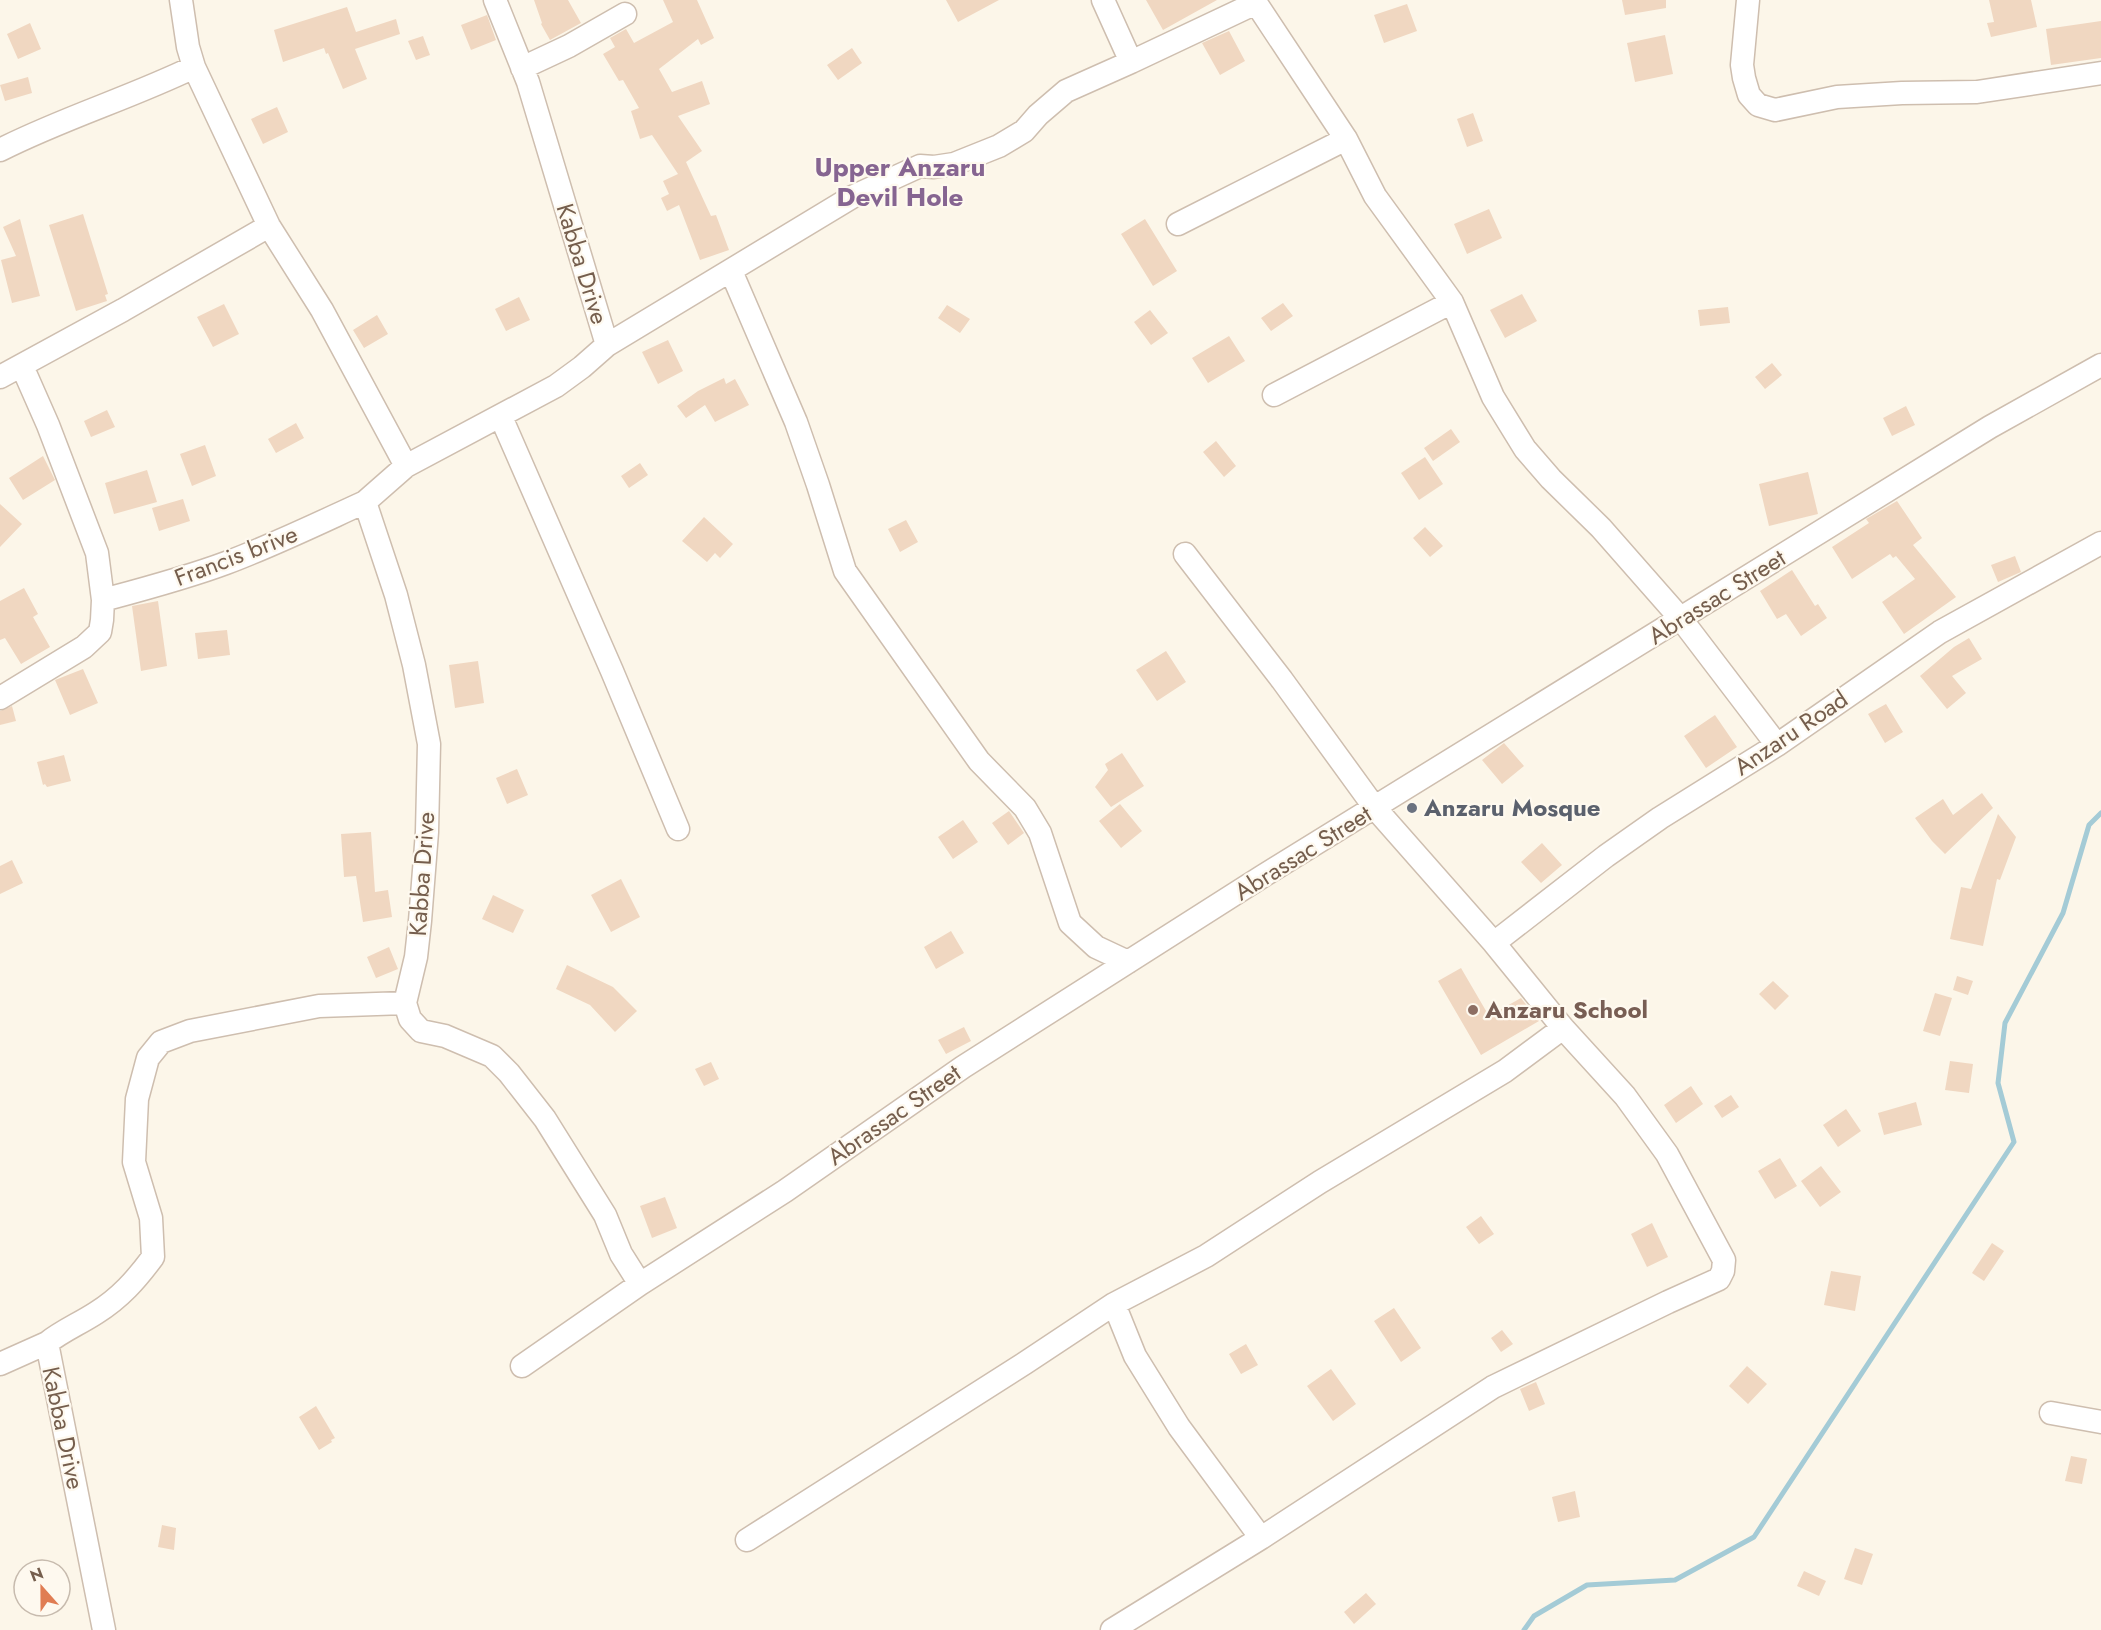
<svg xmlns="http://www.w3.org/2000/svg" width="2101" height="1630" viewBox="0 0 2101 1630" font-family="Jost,sans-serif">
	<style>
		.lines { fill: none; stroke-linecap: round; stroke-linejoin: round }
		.stream { stroke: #a4cbd6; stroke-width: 5 }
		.building { fill: #f0d7c1 }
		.street-casing { stroke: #cebeaf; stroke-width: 25 }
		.street { stroke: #fff; stroke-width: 22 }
		.worship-dot { fill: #6b7280; stroke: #fef9ef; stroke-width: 2 }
		.education-dot { fill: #8d6e63; stroke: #fef9ef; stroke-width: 2 }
		.labels { text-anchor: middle; stroke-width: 4.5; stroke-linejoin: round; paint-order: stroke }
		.street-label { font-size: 24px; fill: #755e4d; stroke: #fef9ef }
		.worship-label { font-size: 24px; font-weight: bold; fill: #5b616d; stroke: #fef9ef; text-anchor: start }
		.education-label { font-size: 24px; font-weight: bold; fill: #785e54; stroke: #fef9ef; text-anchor: start }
		.neighbourhood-label { font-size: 26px; font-weight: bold; fill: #866591; stroke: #fef9ef }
	</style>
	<rect width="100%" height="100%" fill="#fcf6e9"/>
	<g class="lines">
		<path class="stream" d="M1524 1630 1534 1616 1587 1585 1675 1580 1754 1537 2014 1142 1998 1083 2005 1023 2063 913 2089 825 2101 813"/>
	</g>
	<path class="building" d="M534 0H568L581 23 550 40 541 24 542 23Z
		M663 0H697L714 38 701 45 698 39 659 69 672 92 702 81 710 104 678 116 702 151 686 162 711 216 716 215 729 250 700 260 679 205 667 211 661 198 669 194 663 181 678 174 652 135 640 139 631 111 639 108 623 80 619 81 603 54 615 47 610 38 626 29 634 43 673 22Z
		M946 0H999L958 22Z
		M1146 0H1217L1163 30Z
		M1622 0H1666V8L1625 15Z
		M1989 0H2031L2037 27 1991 37 1987 23 1994 22Z
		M1407 4 1417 31 1384 43 1374 15Z
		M347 7 356 32 396 19 400 34 355 49 367 79 343 89 328 53 326 54 324 48 283 62 274 30Z
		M487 15 496 40 471 50 461 25Z
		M2101 21V58L2051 65 2046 29Z
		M30 23 41 49 18 59 7 34Z
		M1229 31 1245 61 1220 75 1202 43Z
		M1665 35 1673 74 1635 82 1627 43Z
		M423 36 430 55 416 60 408 41Z
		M852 48 862 63 838 80 827 65Z
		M28 77 32 93 5 101 0 85Z
		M277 107 288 132 263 144 251 119Z
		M1473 113 1483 141 1467 147 1457 119Z
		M1489 209 1502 238 1467 254 1454 224Z
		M83 214 108 294 105 295 107 301 76 311 49 225Z
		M20 219 40 296 12 303 1 260 16 256 3 227Z
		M1145 219 1177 271 1153 286 1121 234Z
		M1522 294 1537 321 1505 338 1490 310Z
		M519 297 530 320 506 331 495 309Z
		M1283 303 1293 316 1271 331 1261 318Z
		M224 304 239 334 213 347 197 317Z
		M947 305 970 319 960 333 938 318Z
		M1728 307 1730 323 1700 326 1698 310Z
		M1150 310 1168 333 1151 345 1134 322Z
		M377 315 388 334 364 348 353 330Z
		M1229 336 1245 361 1208 383 1192 358Z
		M668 340 683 371 658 384 642 352Z
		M1772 363 1782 375 1765 389 1755 377Z
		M724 378 726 384 735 379 749 405 715 422 705 405 686 418 677 406 698 391Z
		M1906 406 1915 425 1892 436 1883 418Z
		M107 410 115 427 91 437 84 421Z
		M296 423 304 438 276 453 268 439Z
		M1451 429 1460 442 1433 461 1424 448Z
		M1216 441 1236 466 1224 477 1203 452Z
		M205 445 216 476 192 486 180 454Z
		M43 456 55 480 23 500 9 478Z
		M1425 457 1443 484 1419 500 1401 473Z
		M640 463 648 475 629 488 621 476Z
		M147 470 157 502 114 514 105 483Z
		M1808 472 1818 514 1769 526 1759 484Z
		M183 499 190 521 159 531 152 508Z
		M1897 501 1922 538 1913 545 1956 597 1904 634 1882 602 1915 579 1896 556 1893 558 1890 554 1852 579 1832 547 1869 523 1866 519Z
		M0 504 22 524 0 547Z
		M704 517 733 544 720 558 715 553 707 562 682 541Z
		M906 520 918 542 900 552 888 529Z
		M1425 527 1443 546 1430 557 1413 538Z
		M2015 556 2021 572 1998 582 1991 565Z
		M1792 570 1815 606 1818 604 1827 618 1801 636 1786 614 1777 619 1760 591Z
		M24 588 38 614 33 617 50 647 21 664 5 638 0 640V601Z
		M158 601 167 666 141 671 132 606Z
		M227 630 230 655 198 659 195 633Z
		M1969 638 1982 659 1952 676 1966 693 1947 709 1920 676 1954 647Z
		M1166 651 1186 682 1157 701 1136 670Z
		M478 661 484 703 455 708 449 665Z
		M83 669 98 703 70 715 55 680Z
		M1886 704 1903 732 1885 743 1868 714Z
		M12 706 16 721 0 725V711Z
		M1715 715 1737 747 1706 768 1684 736Z
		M1504 743 1524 766 1502 784 1482 760Z
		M1122 753 1144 786 1111 807 1095 787 1108 770 1105 764Z
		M64 755 71 781 47 787 45 784 43 785 37 762Z
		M517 769 528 795 507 804 496 778Z
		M1982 793 1993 808 1945 854 1932 841 1915 818 1943 799 1953 815Z
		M1120 804 1142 831 1121 848 1099 821Z
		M1009 811 1024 833 1008 845 992 823Z
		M1998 814 2016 837 2000 880 1997 879 1983 946 1950 939 1961 887 1971 889Z
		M963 820 978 842 953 859 938 837Z
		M371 832 375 892 388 890 392 917 363 922 356 876 344 877 341 834Z
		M1542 843 1562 865 1541 883 1521 862Z
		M12 860 23 883 0 894V866Z
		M621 879 640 917 611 932 591 895Z
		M493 895 524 910 513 933 482 919Z
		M951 931 964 953 936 969 924 947Z
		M389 947 398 969 376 978 367 957Z
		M567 965 613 987 637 1011 615 1032 590 1005 556 989Z
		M1461 968 1489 1016 1521 998 1539 1021 1481 1055 1438 981Z
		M1957 976 1973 981 1968 995 1953 990Z
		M1773 981 1789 996 1775 1010 1759 994Z
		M1935 993 1952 998 1940 1036 1923 1031Z
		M964 1027 971 1041 946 1054 938 1040Z
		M1950 1061 1973 1064 1969 1093 1945 1090Z
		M711 1062 719 1079 704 1086 695 1069Z
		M1691 1086 1703 1104 1676 1123 1664 1105Z
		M1731 1095 1739 1107 1722 1118 1714 1106Z
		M1916 1102 1922 1125 1884 1135 1878 1113Z
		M1846 1109 1861 1131 1838 1147 1823 1125Z
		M1780 1158 1797 1186 1775 1199 1758 1171Z
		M1821 1166 1841 1192 1820 1207 1801 1181Z
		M665 1197 677 1228 652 1238 640 1206Z
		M1481 1216 1494 1234 1479 1244 1466 1227Z
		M1652 1223 1668 1257 1647 1267 1631 1234Z
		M1992 1243 2004 1251 1984 1281 1972 1273Z
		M1831 1271 1861 1276 1855 1311 1824 1305Z
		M1394 1308 1421 1348 1401 1362 1374 1321Z
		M1502 1330 1513 1344 1501 1352 1491 1338Z
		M1246 1344 1258 1365 1241 1374 1229 1354Z
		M1747 1366 1767 1384 1748 1404 1729 1386Z
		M1331 1369 1356 1404 1333 1421 1307 1386Z
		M1536 1382 1545 1404 1529 1411 1520 1389Z
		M316 1406 335 1438 331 1440 332 1442 319 1450 299 1417Z
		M2071 1456 2087 1459 2082 1484 2065 1481Z
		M1575 1491 1580 1517 1558 1522 1552 1497Z
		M162 1525 176 1528 174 1550 158 1547Z
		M1855 1548 1873 1554 1862 1585 1844 1579Z
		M1804 1571 1826 1581 1819 1596 1797 1586Z
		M1366 1593 1376 1604 1354 1624 1344 1612Z"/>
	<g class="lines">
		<defs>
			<path id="street" d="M181 0 188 47 194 67 269 226 322 310 406 466
				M495 0 528 82 607 345
				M1103 0 1131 62 1256 3
				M1254 0 1346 139 1375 196 1452 302 1493 397 1525 449 1551 479 1601 528 1681 619 1777 745
				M1748 0 1742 65 1744 78 1749 95 1758 105 1775 110 1837 97 1902 93 1977 92 2101 73
				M522 68 569 46 625 14
				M0 150C63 118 130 98 194 67
				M1178 224 1346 139
				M731 271 796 422 818 485 845 571 979 761 1025 808 1040 833 1070 923 1096 947 1128 962
				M0 377 123 310 269 226
				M1274 395 1452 302
				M501 417 612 671 678 829
				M103 600C144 589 186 578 226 563 274 545 319 523 365 502
				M0 698 84 647 100 632 102 620 103 600 97 553 48 425 22 366
				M1494 943 1606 856 1660 818 1777 745 1940 632 2101 543
				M640 1284 621 1254 605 1215 545 1119 509 1073 492 1056 445 1036 421 1031 410 1019 405 1003 416 957 420 921 427 832 429 744 414 665 396 595 365 502 406 466 556 386 582 367 607 345 852 197 920 166 934 167 954 164 999 146 1024 131 1038 115 1066 91 1131 62
				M0 1364 47 1343
				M522 1366 640 1284 785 1191 963 1067 1263 876 1990 427 2101 365
				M2051 1413 2101 1422
				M1261 1538 1179 1427 1135 1356 1114 1304 1206 1256 1320 1182 1505 1071 1563 1028
				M747 1540 1025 1363 1114 1304
				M104 1630 47 1343C62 1331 79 1324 96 1313 120 1298 136 1280 153 1257L151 1218 134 1162 137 1099 148 1058 161 1042 190 1031 319 1006 405 1003
				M1112 1630 1261 1538 1493 1387 1668 1302 1719 1279 1723 1271 1724 1260 1667 1154 1625 1096 1563 1028 1494 943 1375 808 1282 680 1185 554"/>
		</defs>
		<use href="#street" class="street-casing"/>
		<use href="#street" class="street"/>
	</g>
	<circle class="worship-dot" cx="1412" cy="808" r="6"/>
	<circle class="education-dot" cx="1473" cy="1010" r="6"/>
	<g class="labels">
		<g class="street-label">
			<text transform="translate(582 264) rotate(73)" y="8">Kabba Drive</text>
			<text transform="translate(236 556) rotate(-21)" y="8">Francis brive</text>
			<text transform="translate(1717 597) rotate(-32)" y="8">Abrassac Street</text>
			<text transform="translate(1791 733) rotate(-34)" y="8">Anzaru Road</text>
			<text transform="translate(1303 853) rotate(-32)" y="8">Abrassac Street</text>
			<text transform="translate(422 874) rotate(-86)" y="8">Kabba Drive</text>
			<text transform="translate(894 1115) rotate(-35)" y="8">Abrassac Street</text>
			<text transform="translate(63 1428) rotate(78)" y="8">Kabba Drive</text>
		</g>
		<g class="worship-label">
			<text x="1424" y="816">Anzaru Mosque</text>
		</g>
		<g class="education-label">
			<text x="1485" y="1018">Anzaru School</text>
		</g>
		<g class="neighbourhood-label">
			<text x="900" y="176">Upper Anzaru<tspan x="900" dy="30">Devil Hole</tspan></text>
		</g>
	</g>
	<g transform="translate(42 1588) rotate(339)"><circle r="28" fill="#fef9ef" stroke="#c7bbae" stroke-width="1.5"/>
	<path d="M0-4.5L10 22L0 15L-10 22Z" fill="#e07d53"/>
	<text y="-9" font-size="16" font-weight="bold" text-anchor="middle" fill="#755e4d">N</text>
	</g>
</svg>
